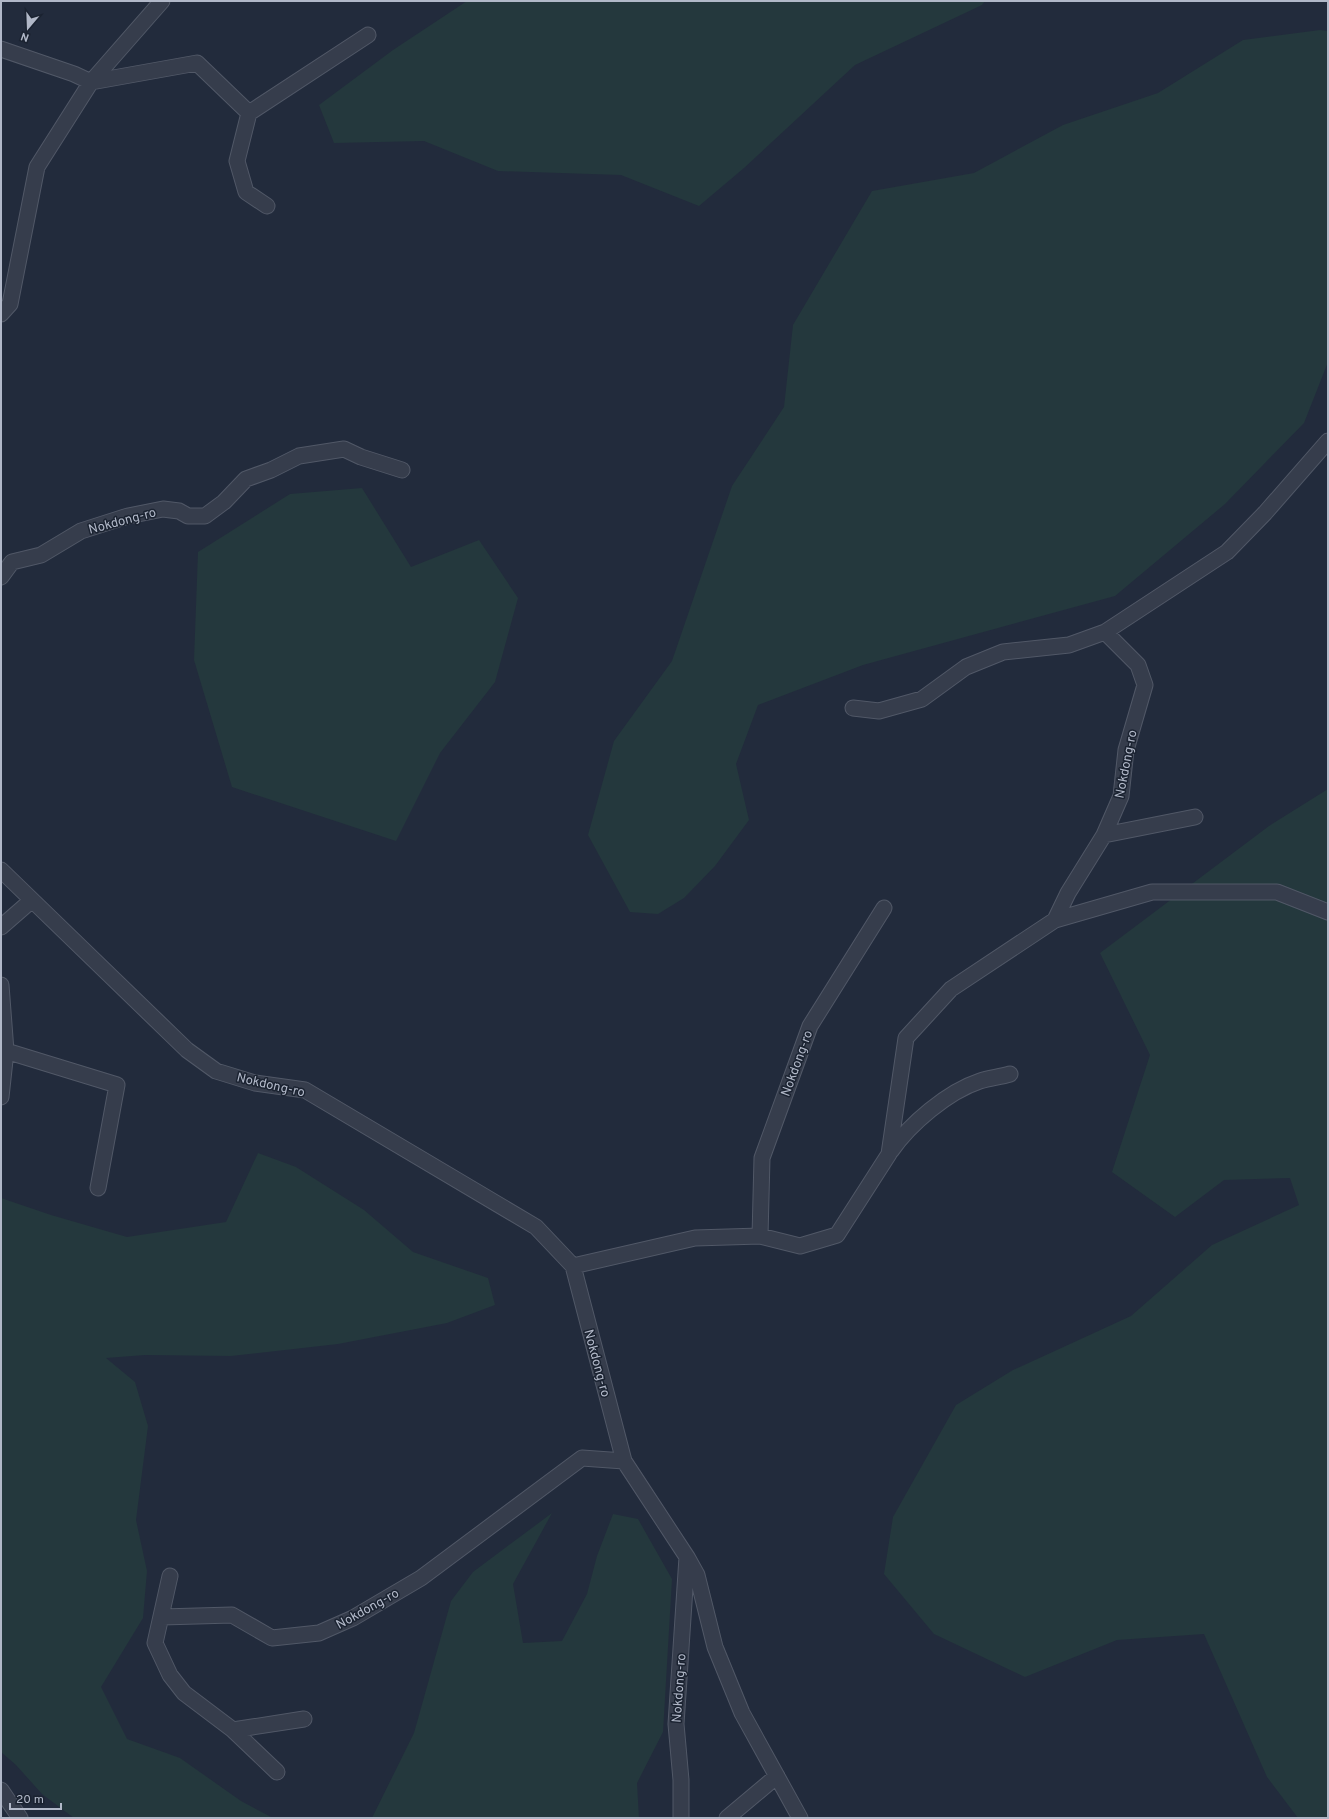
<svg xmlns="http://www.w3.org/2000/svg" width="1329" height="1819" viewBox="0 0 1329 1819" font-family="Overpass,sans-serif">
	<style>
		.green { fill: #24383d }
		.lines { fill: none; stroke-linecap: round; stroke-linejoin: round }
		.minor-casing { stroke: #515867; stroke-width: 17 }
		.minor { stroke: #363d4c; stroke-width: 15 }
		.labels { text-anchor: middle; stroke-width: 3; stroke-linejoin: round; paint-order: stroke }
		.street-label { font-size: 13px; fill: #b1b8c8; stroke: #1b2331 }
	</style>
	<rect width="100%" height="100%" fill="#222b3c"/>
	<path class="green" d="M467 1H985L982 5 855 65 744 168 699 206 621 175 498 171 424 141 334 143 319 105 393 50Z
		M1320 30 1328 31V362L1304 423 1225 504 1115 596 863 665 758 705 736 764 749 820 715 866 684 898 658 914 630 912 588 835 614 741 672 661 732 486 784 407 793 325 872 191 974 173 1063 125 1158 93 1243 40Z
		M362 488 411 567 479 540 518 598 495 682 440 753 396 841 232 787 194 660 198 552 290 494Z
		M1328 789V1818H1298L1267 1777 1204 1634 1117 1640 1025 1677 934 1634 884 1574 893 1517 956 1405 1013 1370 1131 1316 1212 1245 1299 1205 1290 1178 1224 1180 1175 1217 1112 1172 1150 1055 1100 953 1269 826Z
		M258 1153 296 1167 364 1210 413 1252 488 1278 495 1305 447 1323 338 1344 231 1356 145 1355 106 1358 135 1382 148 1426 136 1520 147 1571 143 1618 101 1687 127 1739 180 1758 241 1801 273 1818H74L42 1794 16 1765 1 1752V1198L51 1215 127 1237 226 1222Z
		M552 1513 513 1584 523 1643 562 1641 587 1594 597 1556 613 1514 638 1519 672 1579 663 1732 637 1783 639 1818H372L414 1733 451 1601 473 1572Z"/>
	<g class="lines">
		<defs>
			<path id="minor" d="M1 49 74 74 91 82 197 63 249 113 237 161 246 192 267 206
				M249 113 368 35
				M1 314 10 304 37 167 91 82 162 1
				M1 577 12 562 41 555 81 531 128 516 163 509 179 511 188 516H205L224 502 246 479 271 470 299 456 344 449 361 457 402 470
				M1105 632 1227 552 1265 513 1328 441
				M853 708 879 711 922 699 966 667 1003 652 1069 645 1105 632 1138 665 1145 685 1126 750 1121 796 1104 835 1068 893 1055 920
				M1104 835 1195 817
				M1 870 187 1050 216 1071 255 1083 305 1090 536 1227 573 1266
				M1 927 32 900
				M1 985 6 1051 1 1097
				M6 1051 117 1085 98 1188
				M891 1151C910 1124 947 1092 980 1081 989 1078 1000 1077 1010 1074
				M760 1236 762 1158 810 1026 884 908
				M170 1576 155 1643 170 1675 184 1693 233 1730 277 1772
				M162 1617 232 1615 272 1638 319 1633 353 1618 421 1578 582 1458 624 1461
				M233 1730 304 1719
				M1 1790 20 1818
				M681 1818V1780L676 1724 687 1557
				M727 1818 777 1776
				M800 1818 742 1713 715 1647 697 1575 687 1557 624 1461 573 1266 695 1238 760 1236 800 1246 837 1235 889 1154 906 1038 951 989 1055 920 1152 892H1277L1328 912"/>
		</defs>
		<use href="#minor" class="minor-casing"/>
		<use href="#minor" class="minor"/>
	</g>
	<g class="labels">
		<g class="street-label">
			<text transform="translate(122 520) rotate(-15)" y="5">Nokdong-ro</text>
			<text transform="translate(1125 764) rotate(-79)" y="5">Nokdong-ro</text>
			<text transform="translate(796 1063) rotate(-70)" y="5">Nokdong-ro</text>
			<text transform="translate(271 1084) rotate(13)" y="5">Nokdong-ro</text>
			<text transform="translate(598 1363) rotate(75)" y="5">Nokdong-ro</text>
			<text transform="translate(367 1608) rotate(-29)" y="5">Nokdong-ro</text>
			<text transform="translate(678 1688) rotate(-86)" y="5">Nokdong-ro</text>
		</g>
	</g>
	<rect width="1329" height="1819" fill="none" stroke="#b1b8c8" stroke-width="4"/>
	<g transform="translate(28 28) rotate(199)" stroke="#1b2331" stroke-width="3" paint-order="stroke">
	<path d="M0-3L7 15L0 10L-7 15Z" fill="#b1b8c8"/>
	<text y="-6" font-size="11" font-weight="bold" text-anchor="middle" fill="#b1b8c8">N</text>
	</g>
	<path d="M10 1803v6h51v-6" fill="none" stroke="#b1b8c8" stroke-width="2"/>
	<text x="16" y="1803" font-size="12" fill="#b1b8c8" stroke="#1b2331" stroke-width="3" paint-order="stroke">20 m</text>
</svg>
